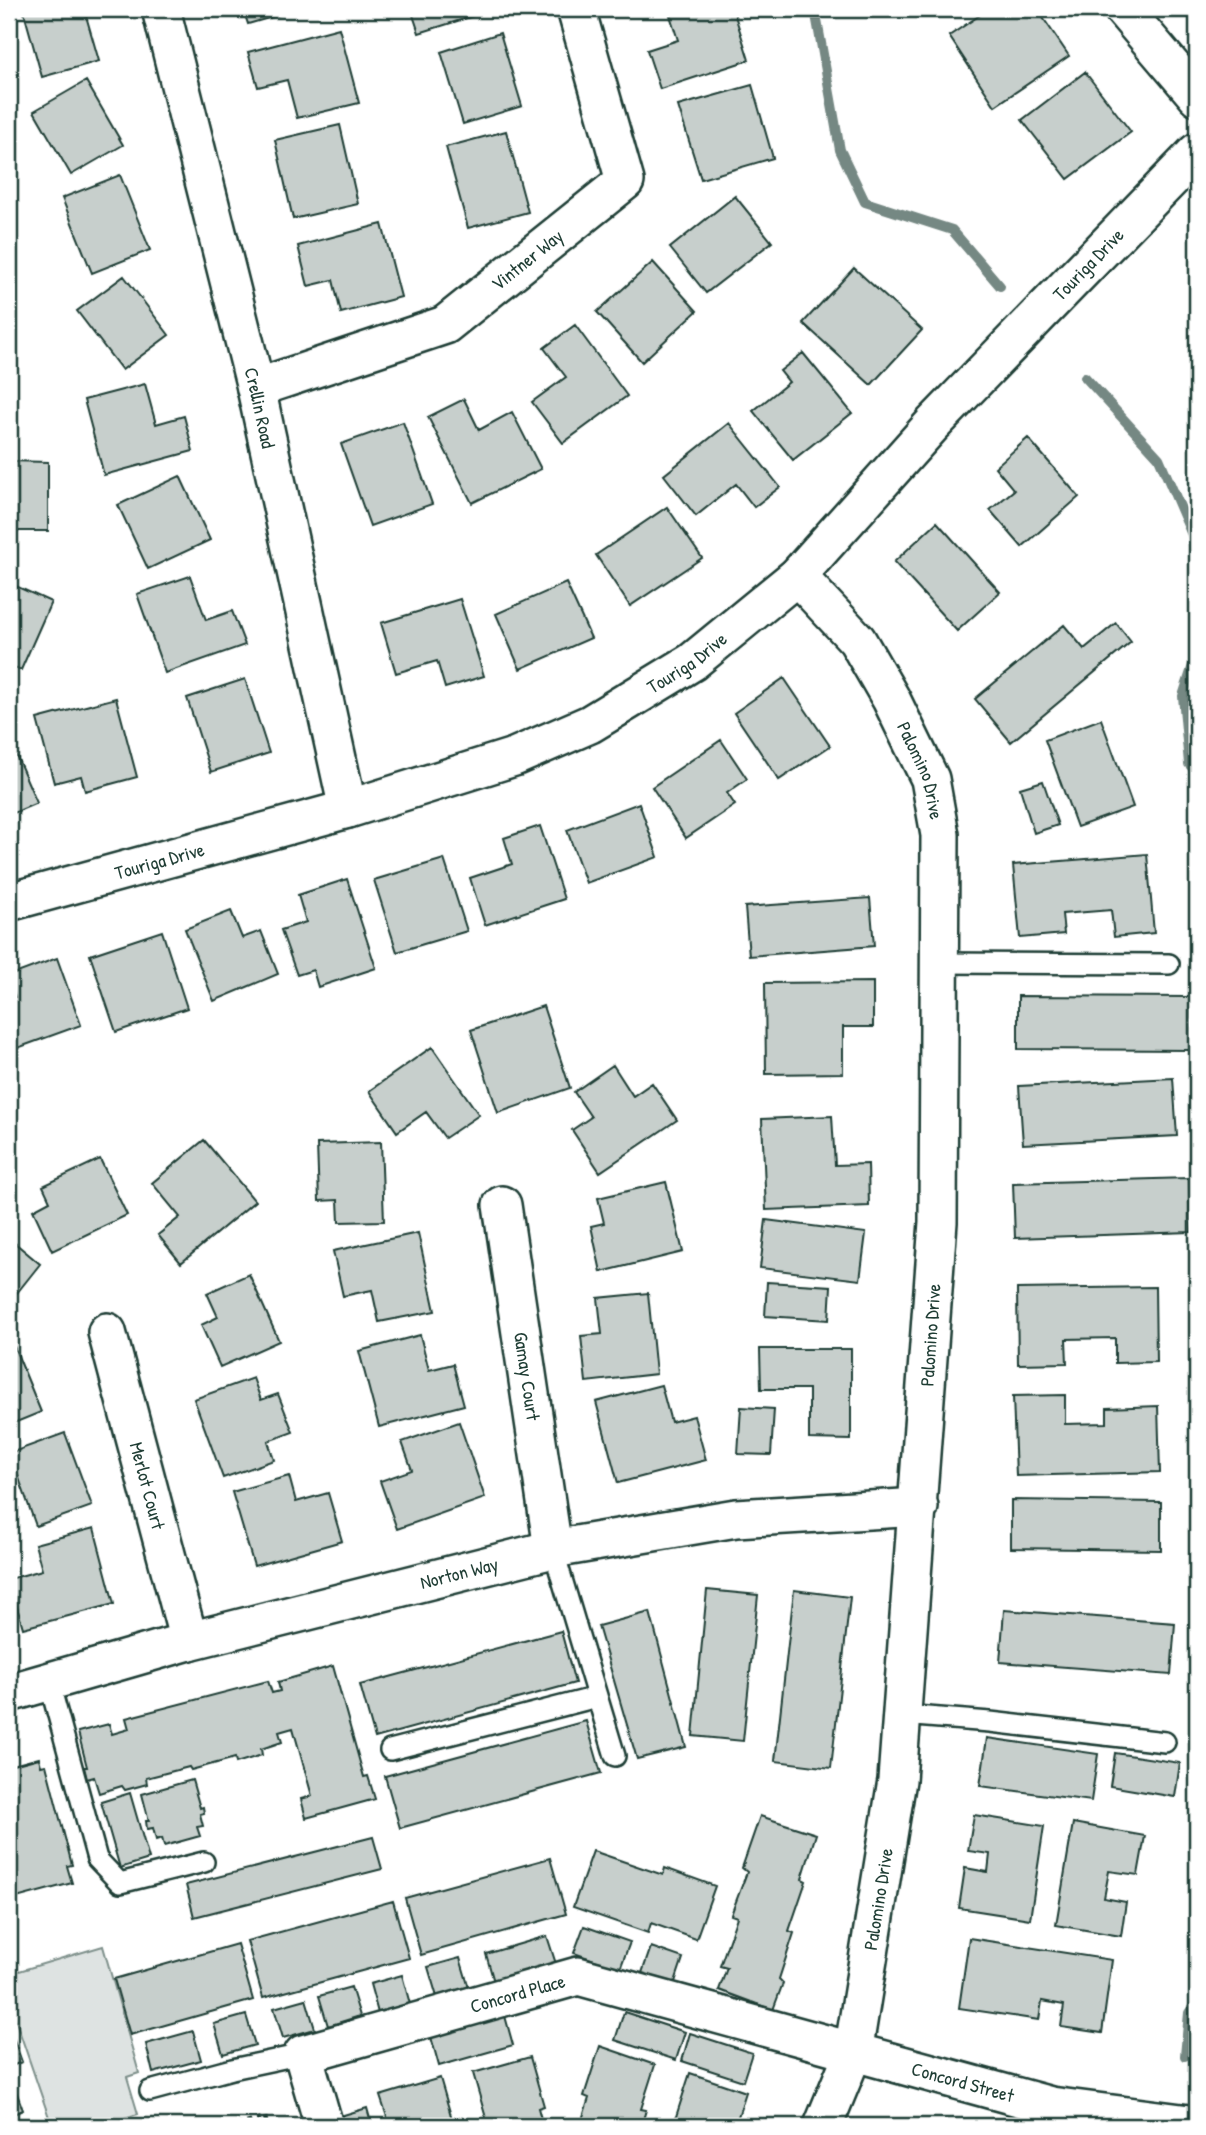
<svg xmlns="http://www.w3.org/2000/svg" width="1206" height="2135" viewBox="0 0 1206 2135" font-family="'Patrick Hand',sans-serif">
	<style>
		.green { fill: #dee3e2; stroke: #7e908b; stroke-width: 2 }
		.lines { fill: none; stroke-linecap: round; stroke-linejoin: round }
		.stream { stroke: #758883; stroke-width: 10 }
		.building { fill: #c7cfcc; stroke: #1f3d34; stroke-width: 2 }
		.lane-casing { stroke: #1f3d34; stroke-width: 24 }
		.street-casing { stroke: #1f3d34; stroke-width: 42 }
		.path { stroke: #1f3d34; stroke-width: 4.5; stroke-dasharray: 5 5; stroke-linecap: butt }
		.lane { stroke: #fff; stroke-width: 19 }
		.street { stroke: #fff; stroke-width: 37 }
		.labels { text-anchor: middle; stroke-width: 7; stroke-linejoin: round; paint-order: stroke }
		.street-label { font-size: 19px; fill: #1f3d34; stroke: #fff }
	</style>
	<rect width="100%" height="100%" fill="#fff"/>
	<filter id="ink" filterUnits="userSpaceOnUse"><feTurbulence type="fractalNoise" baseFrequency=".0143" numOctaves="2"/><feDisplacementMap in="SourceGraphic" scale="14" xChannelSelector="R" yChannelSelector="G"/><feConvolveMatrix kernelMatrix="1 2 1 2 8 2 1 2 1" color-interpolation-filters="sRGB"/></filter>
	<g filter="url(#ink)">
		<path class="green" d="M103 1946 139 2073 127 2077 138 2114 98 2126H52L9 2001V1974Z"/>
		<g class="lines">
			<path class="stream" d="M815 9 840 150 865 202 952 230 1000 286
				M1085 377 1159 458 1193 537 1197 575
				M1197 653 1183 696 1189 764 1197 772
				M1185 2056 1189 2013 1197 2001"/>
		</g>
		<path class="building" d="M23 9H84L99 61 42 77Z
			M243 9H300L248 24Z
			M411 9H496L419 33Z
			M668 9H733L749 60 660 89 647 50 678 40Z
			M989 9H1037L1069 56 995 106 949 36Z
			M339 28 359 103 297 118 287 80 258 87 248 52Z
			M500 33 522 106 463 124 441 52Z
			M1085 72 1131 132 1068 179 1022 120Z
			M86 81 123 145 71 175 34 111Z
			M752 85 773 158 701 179 678 106Z
			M340 125 358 204 293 219 275 140Z
			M506 131 528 212 468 228 446 147Z
			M120 175 150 250 92 273 62 198Z
			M735 196 772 242 706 293 670 248Z
			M382 224 401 297 341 313 333 280 308 286 298 246Z
			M653 262 697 311 642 362 597 312Z
			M854 268 922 330 871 385 803 323Z
			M124 276 169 335 122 370 77 311Z
			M575 325 627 396 563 443 532 402 566 377 544 348Z
			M803 353 852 413 793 460 753 411 789 382 780 371Z
			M145 384 156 424 184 416 193 451 104 475 84 400Z
			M464 399 479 430 512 412 541 469 472 503 428 417Z
			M403 422 432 504 370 526 341 444Z
			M729 423 780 487 754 507 736 484 696 516 664 475Z
			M1028 438 1079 497 1022 547 990 510 1014 490 995 467Z
			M9 461 48 462V531H9Z
			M180 476 210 540 148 569 118 505Z
			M667 507 702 558 630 606 596 555Z
			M937 522 1000 592 957 631 894 562Z
			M190 576 206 620 232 611 245 645 165 673 137 594Z
			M9 583 51 602 21 670 9 665Z
			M566 583 591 638 520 669 496 614Z
			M460 599 484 676 445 688 437 661 396 673 381 623Z
			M1116 623 1131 642 1011 742 975 699 1064 625 1084 649Z
			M784 678 830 746 779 780 734 713Z
			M245 679 269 753 211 772 187 698Z
			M116 698 137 777 85 791 81 776 54 783 37 719Z
			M1101 719 1133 807 1077 827 1045 740Z
			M9 739 37 803 9 815Z
			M721 740 747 779 727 793 735 805 686 838 652 787Z
			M1043 781 1058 825 1034 833 1020 788Z
			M639 803 658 857 586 883 567 830Z
			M540 826 564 899 485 925 470 878 512 864 504 838Z
			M1147 854 1154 933 1114 937 1111 910 1062 914 1064 934 1020 938 1013 865Z
			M444 859 467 931 397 952 374 880Z
			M347 879 376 968 318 987 313 970 297 975 281 930 306 922 298 895Z
			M870 898 874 946 749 956 745 907Z
			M231 911 242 938 261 931 278 974 214 1001 185 929Z
			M162 931 187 1008 116 1032 90 955Z
			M57 958 81 1025 9 1051V999L15 997 9 976Z
			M873 982V1027H843V1073L766 1074 765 983Z
			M1018 996 1191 997 1192 1050 1018 1049Z
			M543 1006 570 1088 498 1113 471 1030Z
			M432 1047 479 1115 445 1138 426 1112 397 1132 369 1091Z
			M613 1065 633 1096 652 1083 677 1120 600 1172 572 1130 591 1117 574 1092Z
			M1173 1078 1177 1136 1023 1144 1019 1086Z
			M832 1116 835 1165 868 1164 869 1206 766 1210 762 1119Z
			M204 1140 255 1201 181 1263 158 1235 180 1217 152 1183Z
			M381 1142 384 1221 339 1222 338 1200 319 1201 317 1144Z
			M100 1159 127 1215 52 1251 33 1210 50 1201 43 1186Z
			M1189 1178 1191 1232 1015 1238 1013 1183Z
			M666 1182 683 1252 601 1272 591 1226 604 1223 598 1198Z
			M766 1220 866 1233 860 1280 760 1268Z
			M418 1233 435 1311 379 1322 372 1290 343 1296 333 1251Z
			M9 1238 40 1264 9 1303Z
			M249 1274 279 1341 220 1367 201 1325 218 1317 207 1293Z
			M767 1282 831 1286 829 1320 765 1316Z
			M1155 1287 1156 1362 1115 1363V1338L1066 1339 1067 1363 1018 1364 1017 1289Z
			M648 1293 656 1374 586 1382 581 1336 602 1334 598 1298Z
			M9 1334 41 1412 9 1425Z
			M420 1335 429 1370 453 1364 464 1405 379 1427 359 1351Z
			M760 1349H851V1440L809 1439V1389H761Z
			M253 1378 261 1400 278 1394 293 1432 268 1441 274 1460 223 1478 194 1399Z
			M661 1385 671 1422 694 1416 706 1460 618 1483 596 1402Z
			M1065 1395V1424L1107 1423V1408L1158 1406 1160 1472 1016 1476 1013 1396Z
			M741 1407 774 1409 771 1455 738 1454Z
			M459 1422 485 1498 397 1529 380 1481 412 1470 402 1442Z
			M65 1433 92 1506 36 1526 10 1453Z
			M289 1476 296 1502 328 1493 342 1541 254 1566 232 1492Z
			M1011 1500 1161 1502V1550L1011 1548Z
			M94 1528 114 1604 23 1628 9 1579 42 1570 35 1544Z
			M707 1590 758 1595 743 1741 693 1736Z
			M794 1590 850 1597 831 1768 775 1761Z
			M1004 1610 1175 1623 1171 1675 1000 1662Z
			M650 1612 686 1747 637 1759 598 1626Z
			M561 1631 575 1683 375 1738 360 1685Z
			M333 1666 364 1777 368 1776 375 1799 306 1818 301 1799 312 1796 293 1728 279 1732 282 1742 261 1749 262 1755 236 1763 235 1758 191 1770 189 1767 146 1778 147 1784 125 1790 122 1786 99 1793 94 1777 87 1779 84 1767H87L78 1732 109 1724 112 1734 129 1729 126 1718 268 1681 272 1693 280 1691 278 1682Z
			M586 1721 601 1773 400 1828 385 1776Z
			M987 1738 1098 1754 1091 1801 980 1786Z
			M1115 1753 1180 1763 1175 1797 1110 1786Z
			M39 1758 41 1766 46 1765 72 1865 67 1866 72 1883 9 1900V1861L15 1860 9 1835V1766Z
			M192 1780 200 1808 203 1807 204 1813 200 1814 203 1826 197 1827 200 1836 164 1846 162 1838 156 1840 153 1828 147 1829 146 1821H149L142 1794Z
			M130 1793 149 1859 120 1868 101 1802Z
			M974 1815 1044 1826 1030 1919 959 1908 965 1868 988 1872 990 1854 968 1851Z
			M760 1816 816 1834 802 1879 806 1881 789 1931 794 1933 779 1979 783 1983 773 2010 719 1990 727 1968 720 1966 737 1917 731 1915 747 1872 742 1868Z
			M1073 1823 1145 1836 1138 1875 1109 1871 1104 1898 1126 1902 1121 1936 1056 1925Z
			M373 1837 382 1869 194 1917 186 1885Z
			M593 1851 663 1875 665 1868 715 1886 696 1939 651 1923 648 1933 573 1907Z
			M550 1858 566 1914 421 1955 405 1898Z
			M393 1901 409 1958 263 1998 247 1941Z
			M584 1926 630 1942 620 1969 574 1953Z
			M547 1936 556 1964 494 1982 486 1954Z
			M969 1938 1112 1960 1102 2033 1061 2027 1064 2005 1042 2001 1039 2020 959 2008Z
			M237 1944 253 2000 130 2035 114 1979Z
			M651 1947 683 1958 673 1988 641 1976Z
			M460 1958 469 1988 437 1997 428 1967Z
			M402 1975 410 2004 378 2013 370 1984Z
			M351 1987 360 2016 328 2026 319 1996Z
			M306 1999 315 2029 283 2038 274 2008Z
			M624 2012 685 2032 676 2060 615 2040Z
			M246 2015 255 2045 223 2054 214 2024Z
			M505 2016 513 2045 439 2066 431 2037Z
			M9 2026 22 2062 9 2067Z
			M193 2031 201 2060 153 2073 146 2044Z
			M690 2033 752 2053 743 2081 682 2061Z
			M600 2046 655 2065 641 2109 646 2110 641 2126H580L589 2098 584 2096Z
			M530 2057 544 2106 538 2108 543 2126H481L480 2120 486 2118 473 2073Z
			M690 2073 746 2092 735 2126H673Z
			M10 2075 23 2110 9 2116V2076Z
			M440 2078 454 2126H390L380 2096Z
			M367 2108 372 2126H340L337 2117Z"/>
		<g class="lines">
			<defs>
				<path id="lane" d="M939 963 1169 964
					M553 1549 615 1756
					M49 1682 97 1859 120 1883 204 1862
					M902 1715 990 1722 1165 1742
					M390 1750 597 1697
					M150 2091 232 2069 303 2054"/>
				<g id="street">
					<path id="s1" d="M161 9 256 388 348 809"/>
					<path d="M1123 9 1197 96"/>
					<path id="s2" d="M256 388 445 325 625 181 576 9"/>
					<path id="s3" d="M797 576 857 640 891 699 930 779 940 835 938 1222 897 1780 853 2053 823 2126"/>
					<path id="s4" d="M9 902 348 809 514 757 590 724 692 662 797 576 933 424 1197 152"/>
					<path id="s5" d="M502 1205 553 1549"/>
					<path id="s6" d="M107 1332 189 1641"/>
					<path id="s7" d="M9 1693 189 1641 553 1549 736 1518 919 1507"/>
					<path id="s8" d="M324 2126 303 2054 578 1976 1051 2106 1197 2125"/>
				</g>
			</defs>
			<use href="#lane" class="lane-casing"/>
			<use href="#street" class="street-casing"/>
			<path class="path" d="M115 2126 134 2121 137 2126
				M237 2126 265 2117 267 2126"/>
			<use href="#lane" class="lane"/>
			<use href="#street" class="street"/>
		</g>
	</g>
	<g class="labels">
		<g class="street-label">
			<text dy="7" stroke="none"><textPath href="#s2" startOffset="304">Vintner Way</textPath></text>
			<text dy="7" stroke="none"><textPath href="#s4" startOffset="1290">Touriga Drive</textPath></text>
			<text dy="7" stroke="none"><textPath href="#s1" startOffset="411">Crellin Road</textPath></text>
			<text dy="7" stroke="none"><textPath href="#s4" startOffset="723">Touriga Drive</textPath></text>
			<text dy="7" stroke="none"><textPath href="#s3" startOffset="234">Palomino Drive</textPath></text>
			<text dy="7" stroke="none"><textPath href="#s4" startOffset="156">Touriga Drive</textPath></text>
			<text transform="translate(930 1335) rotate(-86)" y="7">Palomino Drive</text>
			<text dy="7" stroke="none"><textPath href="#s5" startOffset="173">Gamay Court</textPath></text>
			<text dy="7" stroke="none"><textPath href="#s6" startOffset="159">Merlot Court</textPath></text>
			<text dy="7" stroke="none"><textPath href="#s7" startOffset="466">Norton Way</textPath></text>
			<text transform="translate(878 1899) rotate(-81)" y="7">Palomino Drive</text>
			<text dy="7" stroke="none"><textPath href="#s8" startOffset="298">Concord Place</textPath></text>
			<text dy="7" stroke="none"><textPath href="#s8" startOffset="760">Concord Street</textPath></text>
		</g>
	</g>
	<rect width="1206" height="2135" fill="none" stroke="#fff" stroke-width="35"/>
	<rect x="18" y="18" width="1171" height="2100" fill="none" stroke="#1f3d34" stroke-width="2.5" filter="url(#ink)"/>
</svg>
